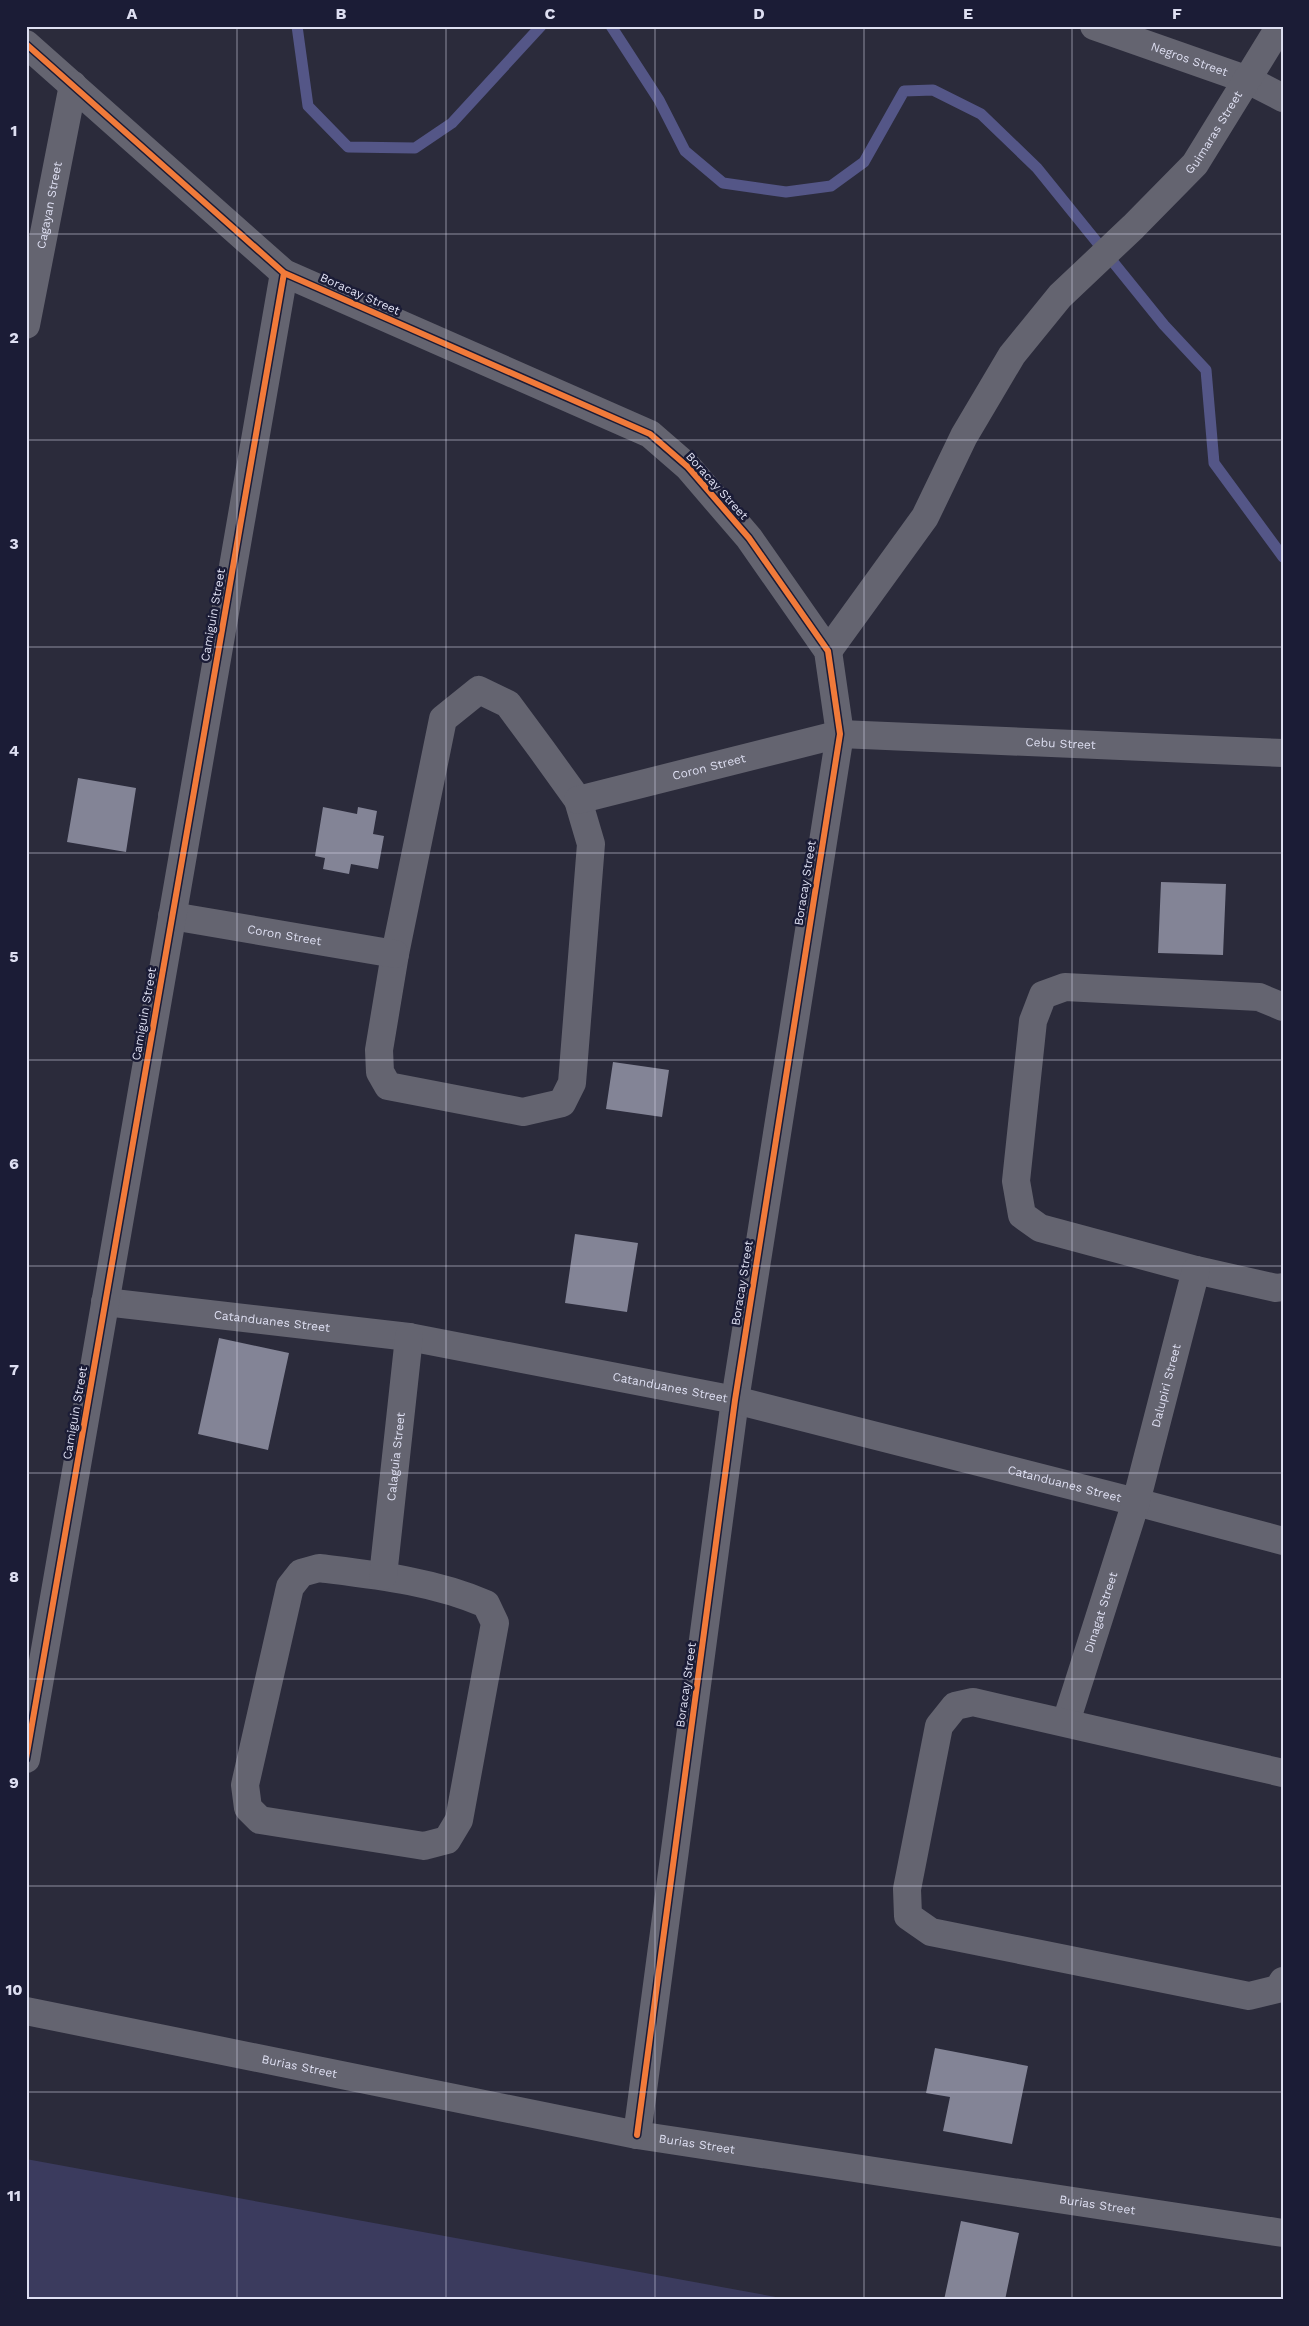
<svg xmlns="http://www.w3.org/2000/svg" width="1309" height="2326" viewBox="0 0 1309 2326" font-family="'Work Sans',sans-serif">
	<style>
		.green { fill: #3b3b5e }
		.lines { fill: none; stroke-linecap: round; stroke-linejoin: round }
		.stream { stroke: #545687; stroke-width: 11 }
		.building { fill: #838496 }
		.minor { stroke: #646470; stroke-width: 28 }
		.cycleway-casing { stroke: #1b1c36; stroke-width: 9 }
		.cycleway { stroke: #f17a3a; stroke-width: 6 }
		.grid { fill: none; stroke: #dedff2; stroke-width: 1; stroke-opacity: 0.55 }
		.labels { text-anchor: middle; stroke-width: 5; stroke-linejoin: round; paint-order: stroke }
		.street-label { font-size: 12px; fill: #dedff2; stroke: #1b1c36 }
		.neatline { fill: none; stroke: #dedff2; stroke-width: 2 }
		.grid-label { font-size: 16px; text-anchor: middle; font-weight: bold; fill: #dedff2 }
	</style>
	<rect width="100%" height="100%" fill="#2b2b3b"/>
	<path class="green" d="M26 2159 792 2300H26Z"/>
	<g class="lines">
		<path class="stream" d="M297 26 308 106 348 147 415 148 452 123 541 26
			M611 26 659 100 685 151 723 183 786 192 831 186 864 162 904 91 933 90 981 114 1037 168 1164 325 1206 370 1214 463 1283 557"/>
	</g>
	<path class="building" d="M78 778 136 788 126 852 67 842Z
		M323 807 357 814 358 807 377 811 373 834 384 836 378 869 351 864 349 874 323 869 325 858 315 856Z
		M1161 882 1226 884 1223 955 1158 953Z
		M613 1062 669 1070 662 1117 606 1109Z
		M575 1234 638 1243 627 1312 565 1303Z
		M219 1338 289 1353 268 1450 198 1434Z
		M935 2048 1028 2066 1012 2144 943 2131 950 2097 926 2093Z
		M961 2221 1019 2233 1005 2300H944Z"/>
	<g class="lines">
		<g class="minor">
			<path id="s1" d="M1094 26 1248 80 1283 98"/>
			<path d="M26 44 284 273 650 434 688 467 749 538 828 651 840 734 735 1400 637 2135"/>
			<path id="s2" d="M26 325 73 85"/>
			<path id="s3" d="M828 651 925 517 964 436 1012 355 1060 296 1133 227 1195 164 1280 26"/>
			<path d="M479 690 508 704 542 750 578 800 591 844 572 1083 562 1103 523 1112 388 1086 380 1072 379 1050 395 954 443 719Z"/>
			<path id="s4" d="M578 800 840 734 1283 753"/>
			<path id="s5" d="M172 916 395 954"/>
			<path d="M1283 1007 1259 997 1065 987 1043 995 1033 1021 1016 1181 1022 1215 1040 1228 1196 1270 1276 1288 1283 1287"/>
			<path id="s6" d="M105 1302 409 1337 735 1400 1136 1502 1283 1541"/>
			<path d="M319 1568C375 1575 434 1581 486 1604L495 1623 459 1820 447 1840 424 1846 260 1820 248 1808 245 1785 290 1587 301 1573Z"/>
			<path id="s7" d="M383 1576 409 1337"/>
			<path id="s8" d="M1066 1722 1136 1502 1196 1270"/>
			<path d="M26 1759 284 273"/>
			<path d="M1283 1773 973 1702 955 1706 939 1726 907 1889 908 1916 931 1932 1249 1996 1278 1989 1283 1981"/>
			<path id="s9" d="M26 2011 637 2135 1283 2233"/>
		</g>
		<defs>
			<path id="cycleway" d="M26 44 284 273 650 434 688 467 749 538 828 651 840 734 735 1400 637 2135
				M26 1759 284 273"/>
		</defs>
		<use href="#cycleway" class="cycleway-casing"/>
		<use href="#cycleway" class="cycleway"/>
	</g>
	<path class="grid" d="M237 26V2300M446 26V2300M655 26V2300M864 26V2300M1072 26V2300M26 234H1283M26 440H1283M26 647H1283M26 853H1283M26 1060H1283M26 1266H1283M26 1473H1283M26 1679H1283M26 1886H1283M26 2092H1283"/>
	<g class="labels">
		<g class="street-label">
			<text dy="4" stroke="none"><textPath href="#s1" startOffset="101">Negros Street</textPath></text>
			<text dy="4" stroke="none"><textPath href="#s3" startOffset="651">Guimaras Street</textPath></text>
			<text dy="4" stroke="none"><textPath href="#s2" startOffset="122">Cagayan Street</textPath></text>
			<text transform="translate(360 294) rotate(24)" y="4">Boracay Street</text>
			<text transform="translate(717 486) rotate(48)" y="4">Boracay Street</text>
			<text transform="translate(213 615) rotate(-80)" y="4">Camiguin Street</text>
			<text dy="4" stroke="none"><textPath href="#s4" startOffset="491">Cebu Street</textPath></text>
			<text dy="4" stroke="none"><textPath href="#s4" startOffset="135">Coron Street</textPath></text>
			<text transform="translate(805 883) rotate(-81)" y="4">Boracay Street</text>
			<text dy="4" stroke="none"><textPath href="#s5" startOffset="114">Coron Street</textPath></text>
			<text transform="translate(144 1014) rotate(-80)" y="4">Camiguin Street</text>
			<text transform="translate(742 1283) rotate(-81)" y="4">Boracay Street</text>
			<text dy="4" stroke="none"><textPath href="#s6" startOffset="168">Catanduanes Street</textPath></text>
			<text dy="4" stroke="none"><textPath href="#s8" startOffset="351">Dalupiri Street</textPath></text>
			<text dy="4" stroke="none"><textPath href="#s6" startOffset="572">Catanduanes Street</textPath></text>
			<text transform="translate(75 1413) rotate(-80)" y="4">Camiguin Street</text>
			<text dy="4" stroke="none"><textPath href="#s7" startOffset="120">Calaguia Street</textPath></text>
			<text dy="4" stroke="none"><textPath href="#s6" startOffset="978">Catanduanes Street</textPath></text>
			<text dy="4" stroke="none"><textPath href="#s8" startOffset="115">Dinagat Street</textPath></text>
			<text transform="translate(686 1685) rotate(-82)" y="4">Boracay Street</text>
			<text dy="4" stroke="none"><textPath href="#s9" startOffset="279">Burias Street</textPath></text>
			<text dy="4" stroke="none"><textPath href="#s9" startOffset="684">Burias Street</textPath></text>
			<text dy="4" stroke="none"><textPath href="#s9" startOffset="1089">Burias Street</textPath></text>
		</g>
	</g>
	<rect width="1309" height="2326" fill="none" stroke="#1b1c36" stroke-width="55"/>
	<rect x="28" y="28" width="1254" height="2270" class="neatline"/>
	<g class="grid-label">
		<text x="132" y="19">A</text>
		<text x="341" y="19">B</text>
		<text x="550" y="19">C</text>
		<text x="759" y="19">D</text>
		<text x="968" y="19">E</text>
		<text x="1177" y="19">F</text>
		<text x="14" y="136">1</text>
		<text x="14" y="343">2</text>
		<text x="14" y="549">3</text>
		<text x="14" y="756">4</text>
		<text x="14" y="962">5</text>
		<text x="14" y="1169">6</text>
		<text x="14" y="1375">7</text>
		<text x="14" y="1582">8</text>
		<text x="14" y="1788">9</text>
		<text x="14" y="1995">10</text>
		<text x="14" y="2201">11</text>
	</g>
</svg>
